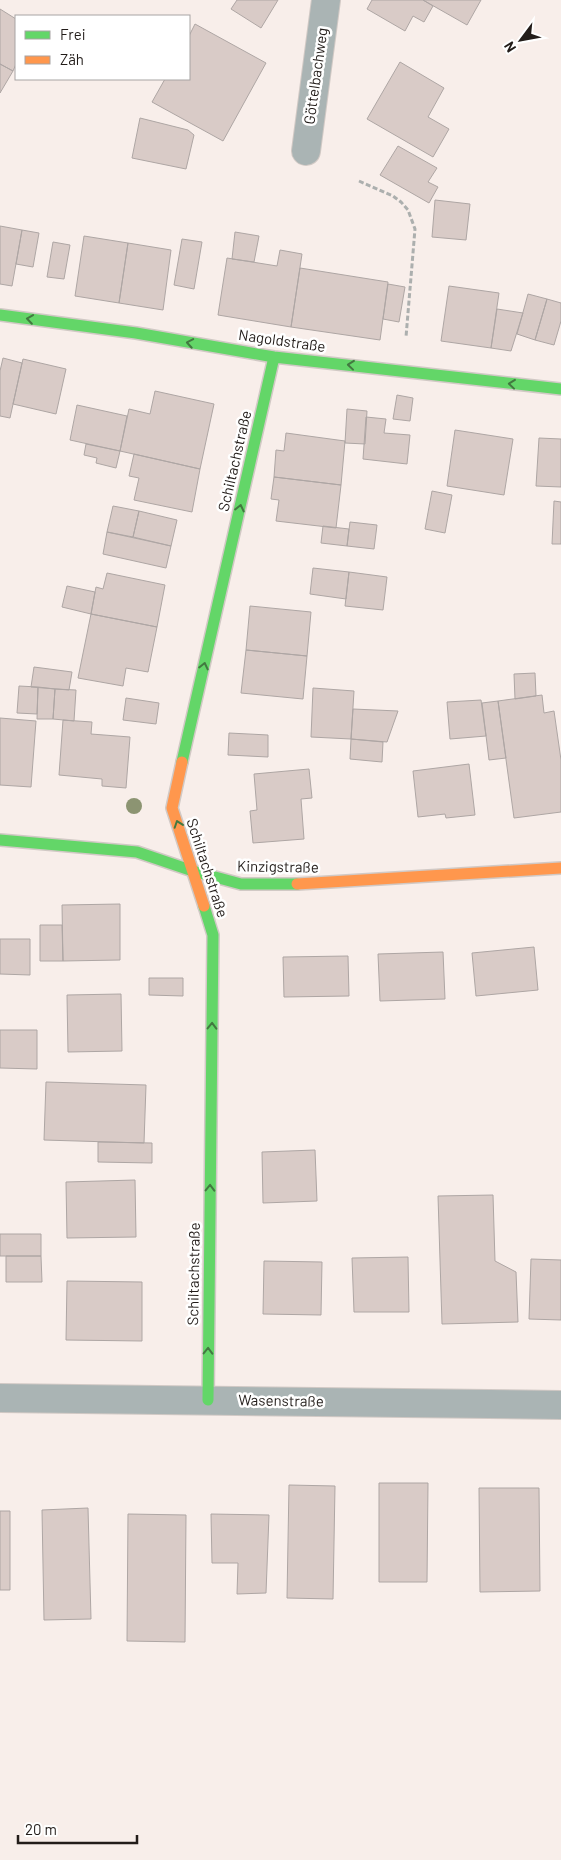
<svg xmlns="http://www.w3.org/2000/svg" width="561" height="1860" viewBox="0 0 561 1860" font-family="Barlow,sans-serif">
	<style>
		.building { fill: #d9cbc7; stroke: #aea6a4 }
		.lines { fill: none; stroke-linecap: round; stroke-linejoin: round }
		.street-casing { stroke: #d1c9c5; stroke-width: 30 }
		.fast-casing { stroke: #d1c9c5; stroke-width: 14 }
		.slow-casing { stroke: #d1c9c5; stroke-width: 14 }
		.path { stroke: #acafae; stroke-width: 3; stroke-dasharray: 5 2.5; stroke-linecap: butt }
		.street { stroke: #aab4b4; stroke-width: 28 }
		.fast { stroke: #63d668; stroke-width: 11 }
		.slow { stroke: #ff974d; stroke-width: 11 }
		.tree { fill: #8c9472 }
		.oneway { stroke: #427940 }
		.labels { text-anchor: middle; stroke-width: 5; stroke-linejoin: round; paint-order: stroke }
		.street-label { font-size: 15px; fill: #221c19; stroke: #fff }
	</style>
	<rect width="100%" height="100%" fill="#f8eeea"/>
	<path class="building" d="M237 0H278L261 28 231 9Z
		M372 0H423L433 6 424 22 413 16 405 31 367 9Z
		M423 0H481L467 25Z
		M0 9 16 19V64L13 71 0 64Z
		M195 24 266 63 223 141 152 102 165 79H189V36Z
		M400 62 444 88 428 117 449 129 433 157 367 119Z
		M0 64 13 71 0 93Z
		M140 118 188 130 194 135 186 169 132 158Z
		M398 146 437 168 428 182 438 187 429 203 380 175Z
		M435 200 470 204 466 240 432 237Z
		M0 226 22 230 12 286 0 284Z
		M22 230 39 233 33 267 16 264Z
		M235 232 259 236 254 262 232 259Z
		M84 236 128 243 119 303 75 296Z
		M182 239 202 242 194 289 174 285Z
		M53 242 70 245 64 279 47 277Z
		M128 243 171 250 163 310 119 303Z
		M280 250 302 254 291 327 218 315 227 258 277 266Z
		M300 268 388 282 380 340 291 327Z
		M388 284 405 287 399 322 383 319Z
		M449 286 499 293 491 348 441 341Z
		M528 294 547 299 535 340 517 334Z
		M547 299 561 303V321L554 345 535 340Z
		M497 309 523 313 511 351 491 348Z
		M3 358 22 363 10 418 0 416V371Z
		M23 359 66 369 56 414 13 404Z
		M155 391 214 404 200 469 120 451 129 409 150 414Z
		M397 395 413 398 410 421 393 419Z
		M77 405 127 416 120 451 70 440Z
		M347 409 367 411 365 444 345 443Z
		M366 417 386 419 384 433 410 435 407 464 363 459Z
		M455 430 513 439 504 495 447 486Z
		M286 433 345 441 341 485 274 477 276 450 284 451Z
		M539 438 561 439V487L536 486Z
		M86 444 120 451 116 468 96 463 97 458 84 455Z
		M134 454 200 469 192 512 134 500 139 478 129 476Z
		M274 477 341 485 336 528 276 521 279 500 271 499Z
		M432 491 452 495 445 533 425 529Z
		M554 501 561 502V544H552Z
		M113 506 139 511 133 537 107 532Z
		M139 511 177 520 171 546 133 537Z
		M350 522 377 525 374 549 347 546Z
		M323 526 349 529 347 546 321 543Z
		M107 532 171 546 166 568 103 554Z
		M313 568 349 572 346 599 310 594Z
		M349 572 387 577 383 610 345 606Z
		M107 573 165 585 157 627 91 614 96 587 103 589Z
		M67 586 95 592 91 614 62 607Z
		M250 606 311 612 307 656 246 650Z
		M91 614 157 627 148 672 126 668 123 686 78 678Z
		M246 650 307 656 303 699 241 693Z
		M34 667 72 672 69 690 31 687Z
		M535 673 536 696 515 699 514 674Z
		M19 686 38 687 37 714 17 713Z
		M38 687 55 689 53 719H37Z
		M313 688 354 691 351 739 311 737Z
		M55 689 76 690 74 721 53 719Z
		M542 695 544 713 554 711 561 760V812L514 818 498 701Z
		M126 698 159 703 156 724 123 720Z
		M481 700 486 736 450 739 447 702Z
		M498 701 506 758 489 760 482 703Z
		M353 709 398 711 387 742 351 739Z
		M0 718 36 721 31 787 0 785Z
		M63 720 92 722 91 734 130 737 126 788 102 786V779L59 775Z
		M229 733 268 735V757L228 755Z
		M351 739 383 742 382 762 350 759Z
		M469 764 475 815 446 818 445 814 418 817 413 771Z
		M309 769 312 798 301 799 304 839 253 843 250 811 257 810 254 774Z
		M120 904V960L63 961 62 905Z
		M40 925H62L63 961H40Z
		M0 939H30V975L0 974Z
		M534 947 538 990 476 996 472 953Z
		M443 952 445 999 380 1001 378 954Z
		M348 956 349 996 284 997 283 957Z
		M149 978H183V996L149 995Z
		M121 994 122 1051 68 1052 67 995Z
		M0 1030H37V1069L0 1068Z
		M46 1082 146 1085 144 1143 44 1140Z
		M98 1142 152 1143V1163L98 1162Z
		M315 1150 317 1201 263 1203 262 1152Z
		M135 1180 136 1237 67 1238 66 1182Z
		M493 1195 495 1261 516 1272 518 1322 442 1324 438 1196Z
		M0 1234H41V1256H0Z
		M6 1256H41L42 1282H6Z
		M408 1257 409 1312H354L352 1258Z
		M531 1259 561 1260V1320L529 1319Z
		M264 1261 322 1262 321 1315 263 1314Z
		M67 1281 142 1282V1341L66 1340Z
		M379 1483H428L427 1582H379Z
		M289 1485 335 1486 333 1599 287 1598Z
		M479 1488H539L540 1591 480 1592Z
		M88 1508 91 1619 44 1620 42 1510Z
		M0 1511H10V1590H0Z
		M128 1514 186 1515 185 1642 127 1641Z
		M211 1514 269 1515 266 1593 237 1594 238 1563H212Z"/>
	<g class="lines">
		<defs>
			<path id="street" d="M306 151 326 0
				M0 1398 561 1405"/>
			<path id="fast" d="M0 315 136 333 274 357 561 389
				M182 762 274 357
				M0 840 137 852 193 871 241 884H297
				M204 906 213 935 208 1400"/>
			<path id="slow" d="M182 762 172 808 204 906
				M297 884 561 868"/>
		</defs>
		<use href="#street" class="street-casing"/>
		<use href="#fast" class="fast-casing"/>
		<use href="#slow" class="slow-casing"/>
		<path class="path" d="M359 181 393 196 401 202 408 210 415 229 406 337"/>
		<use href="#street" class="street"/>
		<use href="#fast" class="fast"/>
		<use href="#slow" class="slow"/>
	</g>
	<circle class="tree" cx="134" cy="806" r="8"/>
	<defs><path id="oneway-chevron" d="M-2-3.5L2.5 0L-2 3.5" fill="none" stroke-width="1.6" stroke-linecap="round" stroke-linejoin="round" transform="scale(1.25)"/></defs>
	<g class="oneway">
		<use href="#oneway-chevron" transform="translate(30 319) rotate(-172)"/>
		<use href="#oneway-chevron" transform="translate(190 343) rotate(-170)"/>
		<use href="#oneway-chevron" transform="translate(351 365) rotate(-174)"/>
		<use href="#oneway-chevron" transform="translate(512 384) rotate(-174)"/>
		<use href="#oneway-chevron" transform="translate(240 508) rotate(-77)"/>
		<use href="#oneway-chevron" transform="translate(204 666) rotate(-77)"/>
		<use href="#oneway-chevron" transform="translate(178 824) rotate(-109)"/>
		<use href="#oneway-chevron" transform="translate(212 1026) rotate(-89)"/>
		<use href="#oneway-chevron" transform="translate(210 1188) rotate(-89)"/>
		<use href="#oneway-chevron" transform="translate(208 1351) rotate(-89)"/>
	</g>
	<g class="labels">
		<g class="street-label">
			<text transform="translate(316 76) rotate(-82)" y="5">Göttelbachweg</text>
			<text transform="translate(282 341) rotate(8)" y="5">Nagoldstraße</text>
			<text transform="translate(235 461) rotate(-77)" y="5">Schiltachstraße</text>
			<text transform="translate(278 867) rotate(1)" y="5">Kinzigstraße</text>
			<text transform="translate(207 868) rotate(72)" y="5">Schiltachstraße</text>
			<text transform="translate(194 1274) rotate(-89)" y="5">Schiltachstraße</text>
			<text transform="translate(281 1401) rotate(1)" y="5">Wasenstraße</text>
		</g>
	</g>
	<rect x="15" y="15" width="175" height="65" fill="#ffffff" stroke="#a7a4a3"/>
	<rect x="25" y="31" width="25" height="8" fill="#63d668" stroke="#a7a4a3"/>
	<text x="60" y="40" font-size="15" fill="#221c19">Frei</text>
	<rect x="25" y="56" width="25" height="8" fill="#ff974d" stroke="#a7a4a3"/>
	<text x="60" y="65" font-size="15" fill="#221c19">Zäh</text>
	<g transform="translate(521 40) rotate(238)" stroke="#ffffff" stroke-width="4" paint-order="stroke">
	<path d="M0-4L9 19L0 12L-9 19Z" fill="#221c19"/>
	<text y="-8" font-size="14" font-weight="bold" text-anchor="middle" fill="#221c19">N</text>
	</g>
	<path d="M18 1835v8h119v-8" fill="none" stroke="#221c19" stroke-width="2.5"/>
	<text x="25" y="1835" font-size="15" fill="#221c19" stroke="#ffffff" stroke-width="4" paint-order="stroke">20 m</text>
</svg>
